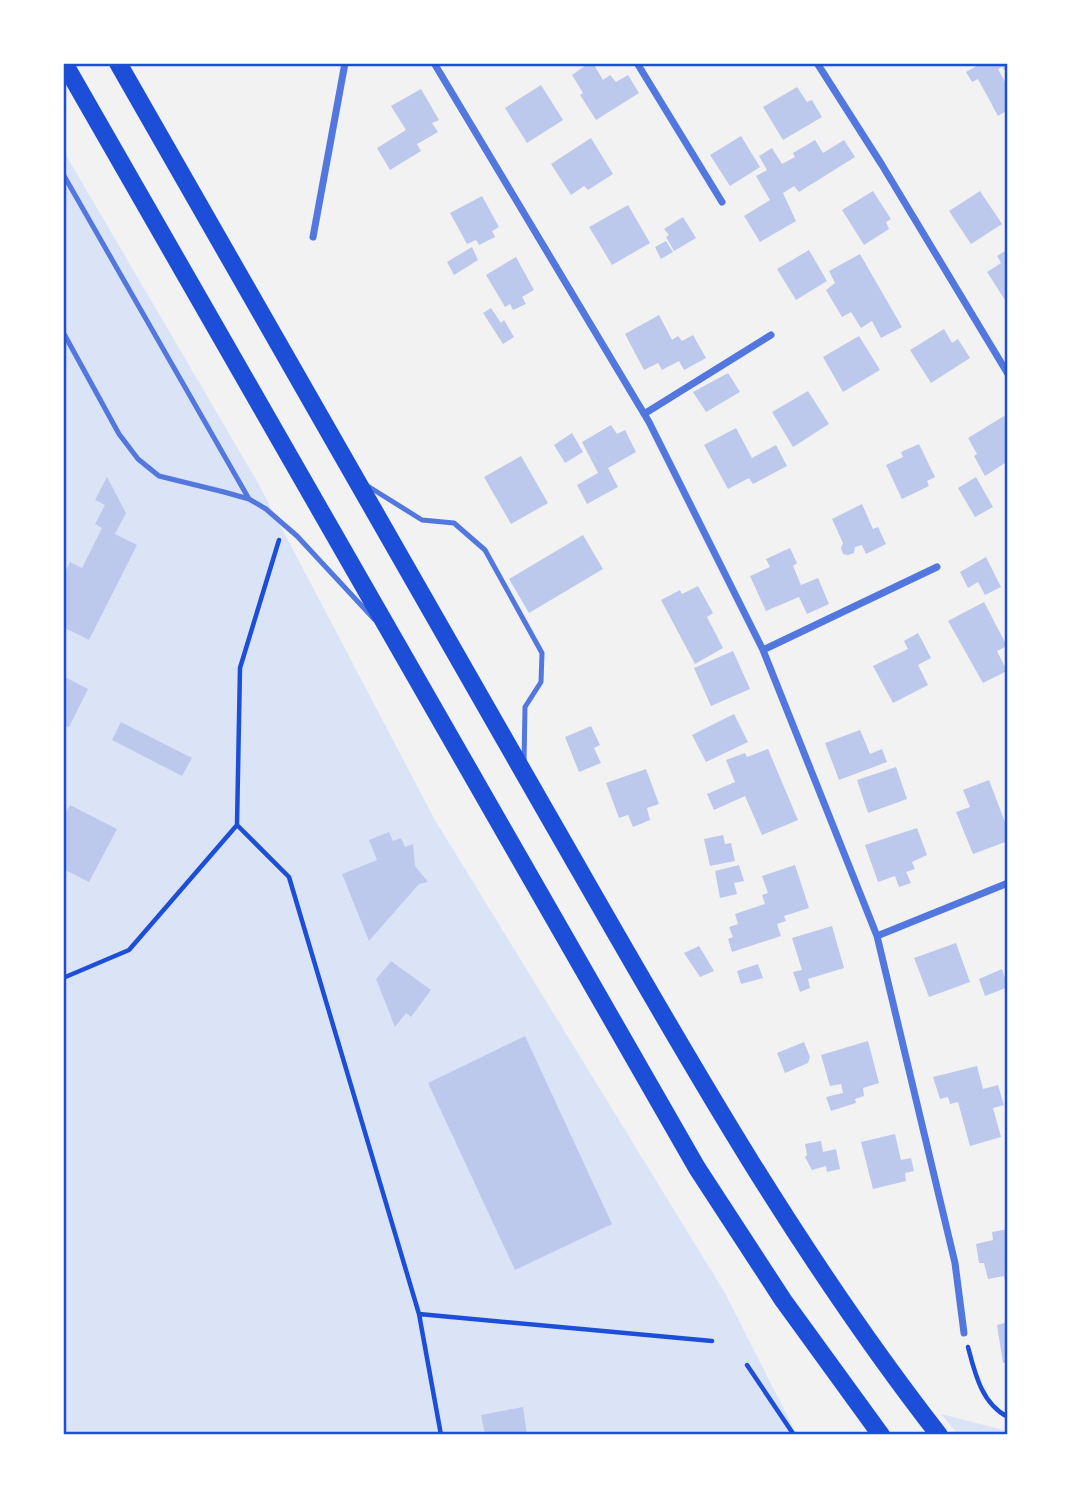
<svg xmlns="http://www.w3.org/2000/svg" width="1071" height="1498" viewBox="0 0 1071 1498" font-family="Signika,sans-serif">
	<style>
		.green { fill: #dbe4f7 }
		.building { fill: #bdc9ec }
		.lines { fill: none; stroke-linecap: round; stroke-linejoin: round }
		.path { stroke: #1d4ed8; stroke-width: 4.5 }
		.service { stroke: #5277de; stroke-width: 5 }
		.minor { stroke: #5277de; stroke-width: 7 }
		.primary { stroke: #1d4ed8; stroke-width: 18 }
		.neatline { fill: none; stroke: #1d4ed8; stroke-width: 2.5 }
	</style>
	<rect width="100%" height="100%" fill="#f2f2f2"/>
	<path class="green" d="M63 150 258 483 435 820 725 1293 797 1435H63Z
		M941 1414 1008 1431V1435H959Z"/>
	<path class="building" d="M589 63H593L603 80 610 75 616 82 628 75 639 93 596 120 580 95 583 93 572 75Z
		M982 63H1008V75L1002 67 998 69 1008 87V110L998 116 978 79 972 82 966 72Z
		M541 85 563 120 527 143 505 108Z
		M797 87 807 102 812 100 822 117 783 140 763 107Z
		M421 89 439 120 432 123 438 132 417 144 421 151 390 170 377 148 406 130 391 106Z
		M741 136 760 167 730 186 710 155Z
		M591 138 613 174 588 190 584 186 571 195 551 164Z
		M815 140 823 153 844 140 855 157 799 192 794 186 783 193 796 221 760 242 744 216 770 200 756 176 767 170 759 156 772 148 782 164 795 157 793 153Z
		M873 191 891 219 886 222 889 229 864 245 842 210Z
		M980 191 1002 224 971 244 949 211Z
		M482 196 499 227 492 231 495 237 479 245 476 240 467 244 450 213Z
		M628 205 650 243 612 265 589 227Z
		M683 217 696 238 674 251 666 237 669 235 664 229Z
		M666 241 673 252 661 259 655 247Z
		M472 247 478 260 454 275 447 262Z
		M809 250 827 281 796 300 777 269Z
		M1005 251 1008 255V299L1005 300 987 272 1001 263 997 256Z
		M860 254 902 327 881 338 872 321 861 328 851 312 842 317 826 290 835 283 829 271Z
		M516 257 534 290 522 297 526 304 513 310 510 304 505 307 486 275Z
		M491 308 501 323 504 320 514 337 503 344 483 313Z
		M659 315 672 340 678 336 682 341 693 335 706 358 684 370 679 361 662 370 658 363 644 370 625 334Z
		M944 329 952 343 958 339 970 358 931 383 910 350Z
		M859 336 880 370 843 392 823 357Z
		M728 373 740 392 706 412 693 392Z
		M808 391 829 424 793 447 772 412Z
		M1004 416 1008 423V461L985 476 974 456 977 454 968 438Z
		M611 425 617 434 625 430 636 452 608 468 618 487 587 504 577 485 598 473 582 442Z
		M736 428 752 458 776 445 787 466 753 484 749 478 728 489 704 445Z
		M572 433 583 452 565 463 554 445Z
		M919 444 935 477 927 481 929 486 902 499 886 465 903 457 901 452Z
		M521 456 548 503 511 524 484 477Z
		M107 477 126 513 115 534 137 545 89 640 63 627V576L70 562 82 568 102 528 95 524 105 505 95 500Z
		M976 477 993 507 975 517 958 488Z
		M862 504 873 529 878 527 886 544 866 554 862 545 855 547 854 553 848 555 843 554 841 548 843 543 832 519Z
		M583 535 603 569 529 613 509 579Z
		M790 548 797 563 793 566 801 585 818 578 829 604 807 614 799 597 766 611 750 576 770 567 766 559Z
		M986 557 1001 587 985 595 978 582 968 588 960 572Z
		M698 586 713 613 707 617 723 648 695 664 661 600 680 590 682 594Z
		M984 602 1007 646 997 651 1007 671 983 683 948 621Z
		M918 633 931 658 918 665 928 685 893 703 873 666 908 649 904 641Z
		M733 651 750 689 711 706 694 668Z
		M63 676 88 689 69 727 63 725Z
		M734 714 748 742 706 762 692 735Z
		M121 722 192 758 182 776 112 740Z
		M591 726 600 745 594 748 601 763 579 772 565 737Z
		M860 730 870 754 882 749 887 762 839 780 825 743Z
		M768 749 798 820 762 835 745 796 714 810 707 794 735 782 726 760 745 753 747 757Z
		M896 767 907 799 868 813 857 780Z
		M646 769 659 804 647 808 650 820 633 827 628 815 619 818 606 783Z
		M989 780 1008 830V841L973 854 956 812 970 807 963 790Z
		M70 805 117 829 89 882 63 869V818Z
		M917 828 927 855 912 862 915 869 906 872 911 883 899 887 895 876 878 882 865 845Z
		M389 832 393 841 401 838 405 847 413 844 415 866 428 882 419 884 369 941 342 874 377 860 369 840Z
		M723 835 725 844 731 843 735 861 710 866 704 839Z
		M739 865 744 881 734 883 737 894 720 898 715 871Z
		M795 865 809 908 784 916 786 921 777 924 781 936 732 952 728 939 733 937 729 927 738 924 735 914 765 904 762 895 768 893 762 876Z
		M832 926 844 968 808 979 810 988 800 992 793 972 802 970 792 938Z
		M956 943 970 982 929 997 914 958Z
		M699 946 714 971 700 977 684 953Z
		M391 961 431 990 411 1017 406 1013 395 1027 376 979Z
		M758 964 763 978 741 984 737 971Z
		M1002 969 1008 987 985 996 979 979Z
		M525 1036 612 1224 515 1270 428 1083Z
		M868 1041 879 1083 863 1088 864 1096 855 1099 856 1103 831 1111 826 1097 843 1093 841 1084 830 1086 821 1055Z
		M804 1042 810 1057 808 1063 785 1073 777 1053Z
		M977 1066 983 1089 998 1085 1004 1105 993 1108 1001 1137 970 1146 958 1102 950 1104 948 1097 940 1099 933 1077Z
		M895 1134 901 1160 911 1158 914 1171 905 1173 906 1181 873 1189 861 1142Z
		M821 1141 823 1152 836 1149 840 1169 827 1172 826 1166 812 1170 805 1157 807 1155 805 1144Z
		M1008 1229V1290H1007L1004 1276 988 1279 984 1263H979L976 1244 993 1240 992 1232Z
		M1008 1322V1362L1003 1363 997 1325Z
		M523 1407 527 1435H485L481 1415Z"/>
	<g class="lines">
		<path class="path" d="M237 825 289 877 419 1314 441 1435
			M63 978 129 950 237 825 240 668 279 540
			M419 1314 712 1341
			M968 1347C975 1374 982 1404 1008 1417
			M747 1365 794 1435"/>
		<path class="service" d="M63 174 249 499
			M63 332 119 434 138 459 159 476 224 492 249 499 266 509 297 536 374 619
			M366 485 422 520 454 523 485 550 542 653 541 682 525 707 524 763"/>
		<path class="minor" d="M434 63 649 422 763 650 877 936 955 1263 964 1333
			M637 63 722 202
			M817 63 882 165 1008 374
			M313 237 345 63
			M644 414 771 335
			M763 650 937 567
			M877 936 1008 883"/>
		<path class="primary" d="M64 63 697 1168 783 1300 881 1435
			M118 63C261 312 402 561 545 810 668 1024 787 1240 939 1435"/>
	</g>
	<rect width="1071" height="1498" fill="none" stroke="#ffffff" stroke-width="130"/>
	<rect x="65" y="65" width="941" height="1368" class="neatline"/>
</svg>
